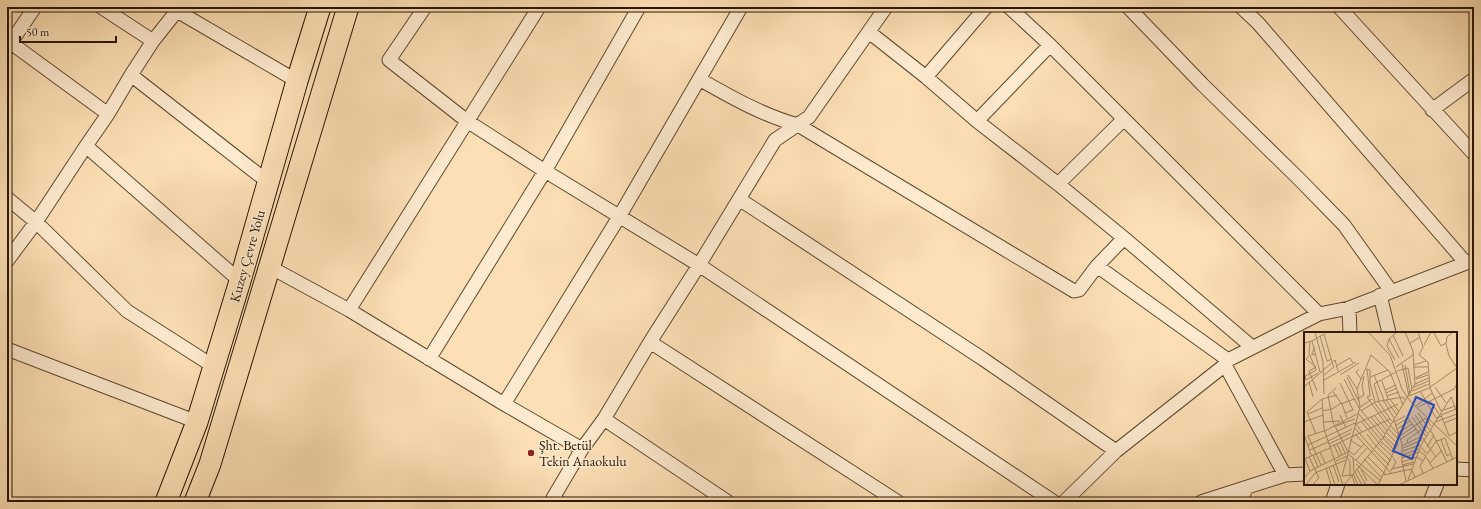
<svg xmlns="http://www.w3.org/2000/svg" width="1481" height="509" viewBox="0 0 1481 509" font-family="'EB Garamond',serif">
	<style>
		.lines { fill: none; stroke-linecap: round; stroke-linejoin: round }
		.minor-casing { stroke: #5d482d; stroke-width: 15 }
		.trunk-casing { stroke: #281600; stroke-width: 23 }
		.minor { stroke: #feeacf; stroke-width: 13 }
		.trunk { stroke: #fddfb5; stroke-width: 21 }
		.poi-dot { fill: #8f2418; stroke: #feeacf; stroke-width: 1.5 }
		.labels { text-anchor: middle; stroke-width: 3; stroke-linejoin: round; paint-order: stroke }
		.street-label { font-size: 14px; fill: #281600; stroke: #feeacf }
		.poi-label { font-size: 14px; fill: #281600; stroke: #feeacf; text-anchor: start }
		.inset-road { fill: none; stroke: #a88f6d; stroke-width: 1 }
		.view { fill: #1d4ed8; fill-opacity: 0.15; stroke: #1d4ed8; stroke-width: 2 }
		.inset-edge { fill: none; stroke: #281600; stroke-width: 2 }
	</style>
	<rect width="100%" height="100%" fill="#fddfb5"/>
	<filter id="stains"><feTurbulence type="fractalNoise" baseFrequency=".005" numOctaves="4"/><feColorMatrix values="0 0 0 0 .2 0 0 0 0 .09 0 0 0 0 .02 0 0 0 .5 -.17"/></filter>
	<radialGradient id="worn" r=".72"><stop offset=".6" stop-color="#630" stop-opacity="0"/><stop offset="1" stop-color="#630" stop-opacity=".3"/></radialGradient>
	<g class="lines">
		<defs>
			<path id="minor" d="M101 7 153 41
				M425 7 389 60 467 121 545 171 699 265 1054 502
				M1009 7 1050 45 1319 314
				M1128 7 1203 85 1300 180 1344 225 1391 291
				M1241 7 1258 23 1466 263
				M1339 7 1474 154
				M177 11 297 81
				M869 32 926 77 977 121 1058 184 1124 238 1252 347
				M11 43 108 114
				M7 48 35 7
				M131 75 268 182
				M926 77 986 7
				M699 79C731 97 762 115 798 125L1074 291 1079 290 1097 266 1124 238
				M1432 110 1474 79
				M977 121 1050 45
				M86 146 240 281
				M1058 184 1123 120
				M7 198 36 222 127 311 213 366
				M739 199 983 359 1116 451
				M7 261 36 222 86 146 108 114 131 75 153 41 180 7
				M1097 266 1228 360
				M270 267 349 310 504 404 582 449
				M1380 295 1389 333
				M1349 308 1350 333
				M349 310 539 7
				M650 342 898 502
				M7 349 197 422
				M429 359 545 171 639 7
				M1225 365 1285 475
				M504 404 619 217 741 7
				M604 419 728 502
				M1456 469 1474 470
				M559 502 553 498 582 449 604 419 650 342 699 265 775 140 809 117 886 7
				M1064 502 1116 451 1225 365 1228 360 1319 314 1349 308 1474 260
				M1201 502 1285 475 1305 474
				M1241 502 1246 488
				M1332 502 1338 484
				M1430 502 1437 484"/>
			<path id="trunk" d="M166 502 197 422 240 281 297 81 320 7
				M195 502 210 464 348 7"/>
		</defs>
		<use href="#minor" class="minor-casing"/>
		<use href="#trunk" class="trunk-casing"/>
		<use href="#minor" class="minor"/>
		<use href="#trunk" class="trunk"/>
	</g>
	<circle class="poi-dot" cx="531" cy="453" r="4"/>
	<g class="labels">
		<g class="street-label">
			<text transform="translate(247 256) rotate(-74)" y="5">Kuzey Çevre Yolu</text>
		</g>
		<g class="poi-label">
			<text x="539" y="450">Şht. Betül<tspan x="539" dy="16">Tekin Anaokulu</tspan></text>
		</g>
	</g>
	<g transform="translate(1304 332)">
		<rect width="153" height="153" fill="#fddfb5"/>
		<path class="inset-road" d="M11 0 19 30 20 62M64 0 86 23 98 57 106 69 153 114M114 0 119 15 115 23 124 30 126 56 134 73 137 79 151 74M149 0 143 5 142 12 145 24 153 36M130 1 137 14 142 11M89 3 99 24M16 4 23 29 28 27M85 7 95 26M8 9 16 40M0 11 8 9 20 2 28 30M105 12 116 5M120 13 127 0M11 15 8 21V23L12 22M6 23 2 27 12 35 5 39 13 59M91 28 83 14 85 7 93 0M98 32 105 64 125 56 153 36M101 33 106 62M110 33 122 29M32 34 46 26 49 31M92 35 109 23M109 35H124M55 37 52 40 57 47M62 37 66 38V51L71 70M63 37 66 64 63 65 84 95M93 39 104 36 108 57M20 43 30 35 28 31M36 43 55 31M44 43 53 57M70 43 80 68M1 44 2 48 14 41M0 45 12 38 5 21 6 10M43 45 55 70M66 45 84 38M111 46 124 40M40 47 55 76 79 105M112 47 124 43M20 48 52 30M78 49 84 67M5 50 9 65M36 51 49 78 41 81M111 52 125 46M0 55 31 28 34 39M110 55 125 49M131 55 142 71M32 56 24 63 29 90 44 120M81 58 92 53M108 59 125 52M116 59 132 86 138 84M29 60 38 72 43 86M82 61 93 56M83 64 95 60M55 66 60 63 58 54 60 44M18 67 20 97 39 153M86 67 95 80M79 68 90 86M82 68 93 83M74 69 86 87M75 69 70 52 92 40M126 69 135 82M70 70 86 92M37 72 50 67M112 74 128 61M56 75 68 67M114 75 150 57 153 52M18 79 28 77 37 71M57 79 71 70 99 65 101 68M54 81 77 108M114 81 125 97M4 82 18 76M36 83 42 96M70 83 83 99M111 83 123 101M137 83 145 104 153 100M137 83 152 77M67 85 94 72M108 85 122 104M90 88 98 112V130L102 149M57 89 75 111M0 90 19 83M20 90 36 89M90 90 101 84M131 90 153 82M140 91 153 86M52 92 67 85 81 102M32 94 51 87M91 94 104 86 132 125M50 95 69 117M84 96 94 107M93 97 106 89M126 97 143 130M21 99 53 82M82 100 93 111M94 101 108 92M0 102 7 123M12 102 3 80 18 67 33 63M51 102 88 142M63 102 72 114M4 104 17 133M4 104 20 99M80 104 92 115M96 104 122 86 127 94M79 106 91 119M97 107 112 97M46 108 57 115M137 108 143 124 146 122M24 109 48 97M76 109 90 121M133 109 141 106 149 128M36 110 41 121M74 111 89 125M104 111 103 108 117 98M25 112 47 101M33 112 38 123M4 113 51 91 58 100M30 113 35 124M72 114 87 129M98 114 116 105M116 114 123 122 133 108M26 115 86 87 88 89M123 115 130 103M99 116 118 108M69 117 85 133M6 118 24 110M45 119 50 123 60 112M99 119 116 113M115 119 122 124 116 134 119 141M16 120 21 131M44 122 49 126 50 140M9 123 14 135M98 123 115 117M63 124 81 142M5 125 15 146 8 153M43 125 46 130V143M122 125 129 136M49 126 77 149M98 126 115 120M0 127 26 116M1 127 6 139M60 127 78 146M52 128 63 116M32 129 43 124M98 130 113 125 119 129M126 131 138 118M52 132 74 153 93 113 94 102 86 93M29 133 35 150M98 133 110 130M25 135 31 153M22 136 27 153M53 137 62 153M57 137 63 149M87 137 109 132M87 139 92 130 89 126M51 140 58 153M49 141 54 153M80 143 107 137 111 145M0 146 6 139 44 120M104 148 117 113 147 65 153 80M2 153 11 141 42 128M40 153 79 106 111 52 109 19 101 0M51 153 48 143 38 144 56 75 53 57 67 23 86 40 99 73M95 153 153 125"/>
		<path class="view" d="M112 65 130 73 108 127 89 119Z"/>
		<rect width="153" height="153" class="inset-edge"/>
	</g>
	<rect width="1481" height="509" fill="none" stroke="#fddfb5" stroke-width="24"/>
	<rect x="8" y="8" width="1465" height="493" fill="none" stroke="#281600" stroke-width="2"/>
	<rect x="12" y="12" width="1457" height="485" fill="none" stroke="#281600"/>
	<path d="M20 36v6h96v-6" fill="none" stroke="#281600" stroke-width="2"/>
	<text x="26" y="36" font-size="12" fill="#281600" stroke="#feeacf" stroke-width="3" paint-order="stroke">50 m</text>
	<rect width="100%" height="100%" filter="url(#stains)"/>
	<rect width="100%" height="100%" fill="url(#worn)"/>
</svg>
